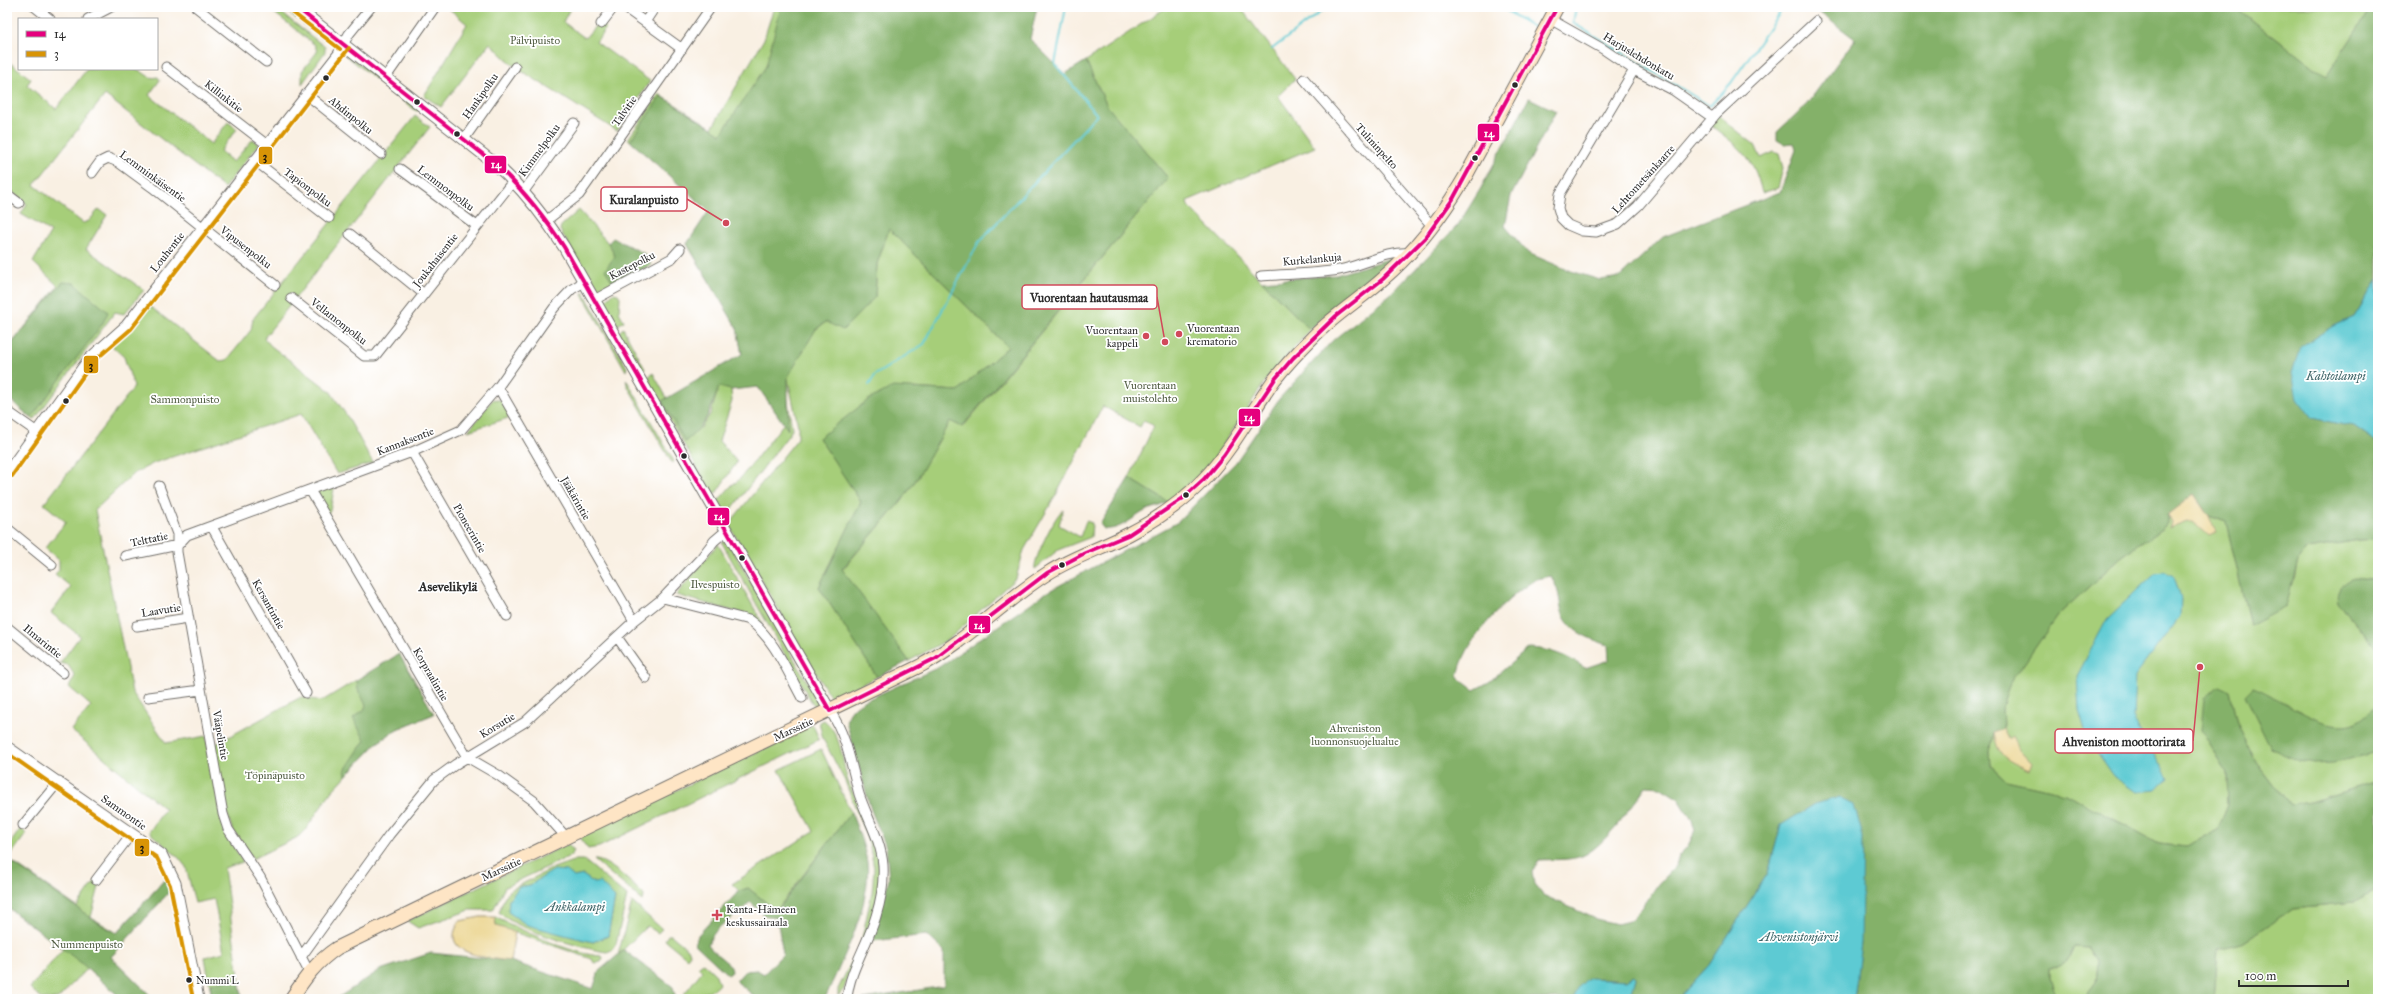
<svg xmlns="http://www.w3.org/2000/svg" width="2385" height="1006" viewBox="0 0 2385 1006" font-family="'IM FELL Great Primer',serif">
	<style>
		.green { fill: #a6ce79; stroke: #687c52; fill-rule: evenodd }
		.forest { fill: #84b169; stroke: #586e4a; fill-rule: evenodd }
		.sand { fill: #eeda9e; stroke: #8c8264 }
		.water { fill: #5dcad3; stroke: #447a7f }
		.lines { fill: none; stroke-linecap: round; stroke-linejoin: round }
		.stream { stroke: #5dcad3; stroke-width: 2 }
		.minor-casing { stroke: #73706b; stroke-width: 11 }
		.tertiary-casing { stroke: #73706b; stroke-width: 13 }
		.secondary-casing { stroke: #73706b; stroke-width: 15 }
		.minor { stroke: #fff; stroke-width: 9 }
		.tertiary { stroke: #fff; stroke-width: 11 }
		.secondary { stroke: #fee5c5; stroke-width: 13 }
		.bus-1-casing { stroke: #fff; stroke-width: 7 }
		.bus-2-casing { stroke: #fff; stroke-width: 7 }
		.bus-1 { stroke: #e5007d; stroke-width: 4 }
		.bus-2 { stroke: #d89406; stroke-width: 4 }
		.bus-dot { fill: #2b2b2b; stroke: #fff; stroke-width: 1.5 }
		.poi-dot { fill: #d1495b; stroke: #fff; stroke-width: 1.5 }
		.labels { text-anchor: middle; stroke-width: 3.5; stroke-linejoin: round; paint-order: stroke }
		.bus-label { font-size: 10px; fill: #2b2b2b; stroke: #fff; text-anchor: start }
		.park-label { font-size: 11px; fill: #505c42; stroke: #fff }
		.street-label { font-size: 11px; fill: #2b2b2b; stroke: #fff }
		.poi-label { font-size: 11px; fill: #2b2b2b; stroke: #fff; text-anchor: start }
		.water-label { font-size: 12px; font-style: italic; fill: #3c6366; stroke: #fff }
		.quarter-label { font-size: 13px; font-weight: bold; fill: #2b2b2b; stroke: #fff }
		.leader { fill: none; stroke: #d1495b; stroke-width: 1.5 }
		.callout-dot { fill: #d1495b; stroke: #fff; stroke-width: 1.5 }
		.callout { fill: #fff; stroke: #d1495b; stroke-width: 1.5 }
		.callout-label { font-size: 12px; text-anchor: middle; font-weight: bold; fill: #2b2b2b }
		.line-badge { stroke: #fff; stroke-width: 1.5 }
		.badge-label { font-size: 11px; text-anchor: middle; font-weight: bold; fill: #fff }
		.pale-badge-label { font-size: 11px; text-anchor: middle; font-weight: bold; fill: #111 }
	</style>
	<rect width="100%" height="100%" fill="#fff"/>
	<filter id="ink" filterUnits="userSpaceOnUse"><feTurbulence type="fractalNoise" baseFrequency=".025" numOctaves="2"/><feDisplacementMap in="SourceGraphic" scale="8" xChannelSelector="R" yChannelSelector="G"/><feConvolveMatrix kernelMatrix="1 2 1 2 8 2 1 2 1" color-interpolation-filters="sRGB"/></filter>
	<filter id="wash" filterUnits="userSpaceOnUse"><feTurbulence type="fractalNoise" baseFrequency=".012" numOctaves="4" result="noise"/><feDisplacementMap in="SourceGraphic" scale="16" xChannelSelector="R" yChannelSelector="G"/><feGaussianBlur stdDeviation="0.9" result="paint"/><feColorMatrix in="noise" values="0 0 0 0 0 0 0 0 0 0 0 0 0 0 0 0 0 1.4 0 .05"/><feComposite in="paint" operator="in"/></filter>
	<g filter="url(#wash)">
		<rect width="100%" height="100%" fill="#f9f0e3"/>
		<path class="green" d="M267 7H274L325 47V52L302 84V71L317 52 315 45Z
			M281 7H291L327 37 324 40Z
			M447 7H571L563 22 585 38 599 22 606 28 596 42 650 81 617 131 515 67 490 43 441 107 424 96 467 24Z
			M774 7H781L775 35 803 348 816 329 826 322 875 297 877 264 889 229 1008 347 958 391 914 388 819 438 861 502 819 587 877 677 831 698 730 527 733 519 798 438V426L788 379 787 394 792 429 790 433 728 514 721 515 718 509 717 502 732 485 739 480 784 423 758 387 742 354 737 328 687 244 709 211 628 139 659 94 712 128 764 39Z
			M1167 7H1240L1295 79 1278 96 1315 147 1187 201 1188 206 1310 330 1268 377 1209 466 1168 502 1129 478 1154 426 1144 420 1140 427 1103 406 1056 495 1024 550 1016 578 949 639 909 661 842 570 902 500 918 477 950 421 963 427 1168 178 1107 106 1086 61Z
			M2235 7H2372L2326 77Z
			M344 54H347L420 110 416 111Z
			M7 60 31 79 27 85 56 109 87 69C100 69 123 66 135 69 145 71 147 80 158 77L160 80 149 95 211 144 228 122 237 129 220 151 233 162 253 139 259 144 224 188 105 95 34 185 83 223 89 221 99 209 107 215 86 249 144 290 124 314 115 312 34 420 7 397V349L58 286 33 262 51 232 21 214 27 204 7 188V115L11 107 7 103Z
			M1716 114 1755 145 1761 158 1774 152 1779 154 1783 168 1778 188 1762 193C1753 153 1739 148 1709 124Z
			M415 116 430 127 264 338 271 346 330 391 347 416 373 463 337 474 301 414 154 463 133 474 95 510 132 692 166 743 206 736 224 831 243 862 224 868 242 999H212L205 957 224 952 214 899 195 903 186 867 178 857 149 832 165 809 71 730 91 706 69 687 75 676 68 665 60 663 80 636 51 613 71 587 55 574 59 570V560L45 548 66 522 44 504 134 387 124 357 112 346 147 304 220 361 227 360 251 330 253 319Z
			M579 210 608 243 615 256V285L598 295 560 230 561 226Z
			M582 293H584L627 367 626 371Z
			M613 293 618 294 620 297 619 312 624 321 615 327 604 308 603 303Z
			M623 328 645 369 643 371 640 370 618 333Z
			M653 373 667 398 662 401 700 429 711 413 719 386 731 390 732 401 719 441 737 462 716 493H712L646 379Z
			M626 379 674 461 672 463 627 385Z
			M493 399 503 401 511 417 468 431Z
			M331 482 334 489 330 511 325 515 310 490Z
			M1063 510 1059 525 1080 537 1086 521 1092 523 1091 537 1058 550 1035 569C1032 562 1056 513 1063 510Z
			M2167 515 2209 516 2226 522 2250 625 2294 579 2298 561 2308 549 2359 540 2378 539V581C2361 577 2333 578 2338 602L2378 650V781L2310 802 2290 805 2252 755 2237 723 2230 691 2201 730 2227 773 2228 805 2218 829 2187 847 2158 844 2065 793 2006 780 1991 766 1990 752 1994 733 2003 729 2002 706 2010 684 2057 616 2121 557 2163 528 2167 523Z
			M725 540 730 545 819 703V706H815L811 701 722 543Z
			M718 544 763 624 751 616 676 595Z
			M399 654 434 714 397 729 377 743 331 792 304 832 296 838 252 859 232 828 226 811 214 745 301 697 322 701Z
			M824 720C843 736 841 760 848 781 853 794 861 805 866 817 871 830 875 844 878 858 888 899 856 950 844 989L838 996V989L861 943 872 892 874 868 869 843 845 781 823 739 819 722Z
			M813 725 819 739 816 741 599 847 588 849 581 840V836Z
			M821 749 851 812 776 911 748 888 739 891 732 884 814 831 779 770Z
			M21 828 26 834 8 859 77 907 96 880 100 883 91 917 117 933 166 878 170 891 111 957 154 999H122L87 968 58 999H42L30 988 63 949 7 907V848Z
			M568 844 574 851 570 856 505 887 493 910H470L418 928 407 921Z
			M576 860H584L627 896 616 944 612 950 607 952C587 950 511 928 499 912L505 896 510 890 553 868ZM566 871 574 877 583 875 615 898 608 936 593 942 549 930 519 887 530 885Z
			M594 860C608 859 632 884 642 893L644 896 643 901Z
			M2378 889V999H2214L2218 949 2244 942 2293 908 2355 902Z
			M632 902 662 929 658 933 647 926 618 955Z
			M495 917C522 930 573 955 602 956L603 958 601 962 594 963 592 959 496 926Z
			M668 935H671L689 950 690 954 687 958 665 940Z
			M2074 947 2087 948 2097 963 2095 983 2088 992 2086 999H2057L2049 978V967L2056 968Z
			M703 963 716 975 719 984C712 994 698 992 690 999L684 994 702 971 698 967Z"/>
		<path class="forest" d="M781 7H1037L1030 39 1065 74 1086 61 1107 106 1168 178 962 427 950 421 918 477 902 500 842 569 909 661 877 677 819 587 861 502 819 438 868 400 893 387 958 391 1008 347 889 229 877 264 875 297 843 330 826 322 816 329 788 377V430L758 387 731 390 719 387C709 413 708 422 685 442L662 401 742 354 737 328 687 244 709 211 630 141 661 96 721 134 766 66Z
			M1812 7H2235L2326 77 2372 7H2378V279L2354 317 2334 326 2312 418 2354 427 2374 441 2378 440V539L2359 540 2308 549 2298 561 2286 606 2250 625 2226 522 2209 516 2194 494 2167 515V523L2163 528 2121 557 2057 616 2010 684 2002 706 2003 729 1994 733 1990 752 1991 766 2006 780 2065 793 2158 844 2187 847 2218 829 2228 805 2227 773 2201 730 2204 698 2219 686 2230 691 2237 723 2252 755 2290 805 2310 802 2378 781V889L2355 902 2293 908 2244 942 2218 949 2214 999H2086L2088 992 2095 983 2097 963 2087 948 2074 947C2070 959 2063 968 2049 968V978L2057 999H1854L1861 943 1781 825 1768 873 1709 965 1678 999H1630L1636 977 1634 975 1627 980C1599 979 1588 971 1573 999H863L944 986V951L927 935 873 941 889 879 886 847 871 810 846 721 852 709 862 702 939 667 1047 592 1178 522 1236 462 1279 399 1333 340 1393 292 1458 225 1481 188 1529 98 1556 111 1511 196 1505 226 1528 253 1568 270 1600 280 1620 277 1663 237 1780 192 1796 150 1794 143 1784 144 1777 140V132L1807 104 1855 39ZM1551 576C1559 591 1558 592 1561 608 1566 631 1588 638 1608 645L1609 660 1585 668C1567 656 1551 649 1529 648L1489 682 1474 690 1458 678C1462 643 1504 600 1533 581 1538 578 1545 577 1551 576ZM1646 786 1660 787 1679 799 1692 820 1695 831 1688 846 1679 855 1676 865 1658 884 1642 908 1629 921 1617 924 1596 919 1543 895 1534 884 1532 872 1539 860C1553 859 1568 861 1582 856 1603 848 1633 805 1646 786Z
			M613 238 645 254 651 265 615 285 605 270 615 256 608 243Z
			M1398 256 1370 283 1338 303 1310 330 1262 281 1336 275Z
			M63 282 74 283 108 312 103 323 31 418 7 397V349Z
			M1129 478 1168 502C1161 507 1154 507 1147 510 1133 517 1120 531 1104 529L1100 524Z
			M2354 578 2378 581V650L2338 602C2335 589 2342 582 2354 578Z
			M399 654 434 714 397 729 377 743 346 776 345 770 365 740 353 718 364 710 366 705 358 690 357 680Z
			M2253 687C2284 698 2335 744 2366 716 2370 712 2374 707 2378 702V752L2332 763 2314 764 2299 761 2271 748 2245 695Z
			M851 812C857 828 864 844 867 862 872 904 843 958 826 996L823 999H754V996L736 981 745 971 757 970 764 974 783 954 777 918 766 916 750 902C736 918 716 923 708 944L712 950 731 966 732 972 728 975 695 944 698 935 739 891 748 888 777 911Z
			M7 859 103 926 117 933 166 878 170 891 111 957 154 999H122L80 962 7 907Z
			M624 950 673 987 676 999H336L380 970 431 953 510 961 593 989 599 971Z
			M239 978 242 999H212L210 984Z"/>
		<path class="sand" d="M2194 494 2209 516 2216 533 2209 536 2197 525 2187 521 2169 528 2171 523 2167 515Z
			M2003 729 2008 739 2012 736 2019 750 2032 764 2029 770C2007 760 1998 758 1994 733Z
			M480 917H495L496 926 515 932 510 961C490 958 436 955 460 921Z"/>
		<path class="water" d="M2378 279V440L2374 441 2354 427 2312 418 2297 398 2292 372 2301 347 2334 326 2354 317Z
			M2164 572 2174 576 2181 599 2180 616 2135 676 2133 718 2168 778 2157 790 2136 792 2113 776 2088 740 2079 710 2077 676 2107 619 2155 573Z
			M1840 797 1854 804 1863 837 1861 943 1854 999H1678L1709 965 1768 873 1781 825 1815 804Z
			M554 870 567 871 574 877 583 875 594 883 600 882 615 898 608 936 593 942 568 936 527 925 508 912 509 900 519 887 530 885Z
			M1634 975 1636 977 1630 999H1573L1580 985 1590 978 1627 980Z"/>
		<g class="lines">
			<path class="stream" d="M1500 7 1537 29
				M1576 7 1573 23 1710 106 1731 83 1784 7
				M1811 7H1812
				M1272 49 1327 7
				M869 385 875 375 924 344 979 242 1097 115 1055 64 1066 7"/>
		</g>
	</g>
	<g filter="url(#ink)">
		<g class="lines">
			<defs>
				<path id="minor" d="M35 7 50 19
					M196 7 266 62
					M624 7 682 49
					M88 19 111 7
					M1550 19 1603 49 1634 70 1673 90 1713 118
					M645 22 655 7
					M601 24 614 7
					M166 67 266 144
					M1634 70 1560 194 1558 208 1561 218 1568 225 1582 231 1596 232 1618 224 1638 206 1716 114 1816 21
					M386 77 435 7
					M1304 79 1433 227
					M306 94 381 154
					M464 139 515 67
					M254 160 329 218
					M400 169 477 226
					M92 173 100 162 108 158 118 162 152 187 275 285
					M524 191 574 123
					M7 194 19 203
					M547 220 579 195 711 7
					M350 234 424 294
					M1261 276C1286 274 1313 274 1339 270 1362 266 1387 250 1411 253
					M291 298 364 356H375L514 180
					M594 300 672 258 680 249
					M498 387 634 621
					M7 411 37 432
					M412 452 507 616
					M7 472 89 358 126 325 338 54 349 34 371 7
					M159 486 177 534V552L223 814 228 829 260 877 309 972
					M310 490 467 757 498 775 534 801 567 838
					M212 527 306 693
					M7 528 52 565
					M125 556 178 545 187 535 412 452 461 430 498 387 554 308 572 289 584 282
					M663 598 749 620C774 638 787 671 802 698
					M137 626 188 618
					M7 627 63 673
					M617 637 646 678
					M148 697 201 690
					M830 711C847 736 851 765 859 794 867 818 881 840 883 865 884 882 881 900 876 916 868 944 849 971 847 999
					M7 746 162 854 176 883 199 999
					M23 825 59 781
					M96 880 132 833
					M301 957 389 835 434 780 456 764 525 722 634 621 663 598 701 558 714 541 727 530"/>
				<path id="tertiary" d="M296 7 494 163C523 188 544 216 564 247L830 711"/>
				<path id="secondary" d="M291 999C305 978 316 962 337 948L920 666C967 641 1003 601 1048 573 1073 557 1102 548 1129 534 1156 520 1184 501 1205 478 1232 449 1251 413 1274 380 1286 365 1299 351 1312 338 1334 315 1361 299 1384 278 1419 248 1445 212 1468 172L1557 7"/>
			</defs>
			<use href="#minor" class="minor-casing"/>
			<use href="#tertiary" class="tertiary-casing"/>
			<use href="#secondary" class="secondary-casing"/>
			<use href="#minor" class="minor"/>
			<use href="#tertiary" class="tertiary"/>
			<use href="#secondary" class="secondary"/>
			<defs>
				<path id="bus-1" d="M296 7 494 163C522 188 544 216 564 247L830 711
					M830 711 936 658 1047 573 1085 553 1128 535 1182 499 1204 479 1224 455 1275 379 1293 358 1336 316 1383 279 1426 237 1453 199 1557 7"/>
				<path id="bus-2" d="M292 12 340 49
					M12 476 93 362 131 329 349 48
					M7 753 157 858 170 885 193 999"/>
			</defs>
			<use href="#bus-1" class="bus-1-casing"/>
			<use href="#bus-2" class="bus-2-casing"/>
			<use href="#bus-1" class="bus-1"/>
			<use href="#bus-2" class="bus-2"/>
		</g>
	</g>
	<g class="bus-dot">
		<circle cx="326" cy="78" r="3.5"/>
		<circle cx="1515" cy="85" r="3.5"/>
		<circle cx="417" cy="102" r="3.5"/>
		<circle cx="457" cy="134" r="3.5"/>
		<circle cx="1475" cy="158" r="3.5"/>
		<circle cx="66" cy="401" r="3.5"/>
		<circle cx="684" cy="456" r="3.5"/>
		<circle cx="1186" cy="495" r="3.5"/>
		<circle cx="742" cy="558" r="3.5"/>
		<circle cx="1062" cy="565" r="3.5"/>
		<circle cx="189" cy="980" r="3.5"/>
	</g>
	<g class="poi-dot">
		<circle cx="1179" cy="334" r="4"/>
		<circle cx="1146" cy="336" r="4"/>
		<path d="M715 909h4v4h4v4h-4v4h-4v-4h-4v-4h4z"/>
	</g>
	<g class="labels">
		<g class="bus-label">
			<text x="196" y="984">Nummi L</text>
		</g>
		<g class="park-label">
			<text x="535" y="44">Pälvipuisto</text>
			<text x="1150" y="389">Vuorentaan<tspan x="1150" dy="13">muistolehto</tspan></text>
			<text x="185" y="403">Sammonpuisto</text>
			<text x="715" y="588">Ilvespuisto</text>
			<text x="1355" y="732">Ahveniston<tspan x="1355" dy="13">luonnonsuojelualue</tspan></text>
			<text x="275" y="779">Töpinäpuisto</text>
			<text x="87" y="948">Nummenpuisto</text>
		</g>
		<g class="street-label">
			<text transform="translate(1639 56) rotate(31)" y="4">Harjuslehdonkatu</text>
			<text transform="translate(224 96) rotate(38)" y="4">Killinkitie</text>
			<text transform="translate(480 96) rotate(-55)" y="4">Hankipolku</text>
			<text transform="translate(624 111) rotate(-55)" y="4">Talvitie</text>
			<text transform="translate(351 115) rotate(39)" y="4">Ahdinpolku</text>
			<text transform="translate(1377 146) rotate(48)" y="4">Tulininpelto</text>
			<text transform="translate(539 150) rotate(-54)" y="4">Kimmelpolku</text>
			<text transform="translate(153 176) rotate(36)" y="4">Lemminkäisentie</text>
			<text transform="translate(1643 179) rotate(-48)" y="4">Lehtometsänkaarre</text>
			<text transform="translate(308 187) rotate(37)" y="4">Tapionpolku</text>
			<text transform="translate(446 188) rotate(37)" y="4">Lemmonpolku</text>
			<text transform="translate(246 247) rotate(38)" y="4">Vipusenpolku</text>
			<text transform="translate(167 252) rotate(-52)" y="4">Louhentie</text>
			<text transform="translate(1312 259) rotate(-5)" y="4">Kurkelankuja</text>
			<text transform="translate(435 260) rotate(-52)" y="4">Joukahaisentie</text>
			<text transform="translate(632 265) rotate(-27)" y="4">Kastepolku</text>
			<text transform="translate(339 321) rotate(38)" y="4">Vellamonpolku</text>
			<text transform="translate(405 441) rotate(-21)" y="4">Kannaksentie</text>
			<text transform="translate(576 498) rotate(60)" y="4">Jääkärintie</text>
			<text transform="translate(470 528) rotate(60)" y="4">Pioneerintie</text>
			<text transform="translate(149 539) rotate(-12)" y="4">Telttatie</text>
			<text transform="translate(269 604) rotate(61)" y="4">Kersantintie</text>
			<text transform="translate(161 610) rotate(-9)" y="4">Laavutie</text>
			<text transform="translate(43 641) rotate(39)" y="4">Ilmarintie</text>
			<text transform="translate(431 674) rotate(60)" y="4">Korpraalintie</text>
			<text transform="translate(497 725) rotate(-31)" y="4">Korsutie</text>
			<text transform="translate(793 729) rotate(-25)" y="4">Marssitie</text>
			<text transform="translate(221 735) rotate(80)" y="4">Vääpelintie</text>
			<text transform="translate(124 812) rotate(35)" y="4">Sammontie</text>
			<text transform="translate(501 869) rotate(-25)" y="4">Marssitie</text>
		</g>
		<g class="poi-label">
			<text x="1187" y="332">Vuorentaan<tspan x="1187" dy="13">krematorio</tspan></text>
			<text x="1138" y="334" text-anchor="end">Vuorentaan<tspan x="1138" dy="13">kappeli</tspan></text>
			<text x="726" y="913">Kanta-Hämeen<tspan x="726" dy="13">keskussairaala</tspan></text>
		</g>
		<g class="water-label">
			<text x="2336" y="380">Kahtoilampi</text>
			<text x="575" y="911">Ankkalampi</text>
			<text x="1799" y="941">Ahvenistonjärvi</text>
		</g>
		<g class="quarter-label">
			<text x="448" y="591">Asevelikylä</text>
		</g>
	</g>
	<path class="leader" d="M726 223L687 199M1165 342L1157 297M2200 667L2193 741"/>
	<g class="callout-dot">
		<circle cx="726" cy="223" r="4"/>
		<circle cx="1165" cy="342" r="4"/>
		<circle cx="2200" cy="667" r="4"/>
	</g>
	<g class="callout">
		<rect x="601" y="187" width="86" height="24" rx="4"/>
		<rect x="1022" y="285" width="135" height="24" rx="4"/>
		<rect x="2055" y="729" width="138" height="24" rx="4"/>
	</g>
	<g class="callout-label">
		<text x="644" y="204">Kuralanpuisto</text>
		<text x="1089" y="302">Vuorentaan hautausmaa</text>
		<text x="2124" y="746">Ahveniston moottorirata</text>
	</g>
	<g class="line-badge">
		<rect x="1477" y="123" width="23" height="19" rx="4" fill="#e5007d"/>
		<rect x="258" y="146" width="15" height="19" rx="4" fill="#d89406"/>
		<rect x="484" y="155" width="23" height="19" rx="4" fill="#e5007d"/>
		<rect x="83" y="355" width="16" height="19" rx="4" fill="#d89406"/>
		<rect x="1238" y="408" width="23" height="19" rx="4" fill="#e5007d"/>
		<rect x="707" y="507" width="23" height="19" rx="4" fill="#e5007d"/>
		<rect x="968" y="615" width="23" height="19" rx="4" fill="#e5007d"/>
		<rect x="134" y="838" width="16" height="19" rx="4" fill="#d89406"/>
	</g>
	<g class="badge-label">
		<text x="1489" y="137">14</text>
		<text x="496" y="168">14</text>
		<text x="1249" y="421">14</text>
		<text x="719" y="520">14</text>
		<text x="979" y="629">14</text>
	</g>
	<g class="pale-badge-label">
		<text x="265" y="160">3</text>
		<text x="91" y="369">3</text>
		<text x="142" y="851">3</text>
	</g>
	<rect width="2385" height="1006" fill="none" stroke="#fff" stroke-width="24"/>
	<rect x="18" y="18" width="140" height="52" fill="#ffffff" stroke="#aaaaaa"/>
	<rect x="26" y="31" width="20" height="6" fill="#e5007d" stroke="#aaaaaa"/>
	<text x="54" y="38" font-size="12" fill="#2b2b2b">14</text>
	<rect x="26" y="51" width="20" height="6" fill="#d89406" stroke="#aaaaaa"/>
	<text x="54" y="58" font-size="12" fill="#2b2b2b">3</text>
	<path d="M2239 980v6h109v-6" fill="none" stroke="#2b2b2b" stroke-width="2"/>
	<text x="2245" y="980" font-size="12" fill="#2b2b2b" stroke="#ffffff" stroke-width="3" paint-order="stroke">100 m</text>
</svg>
